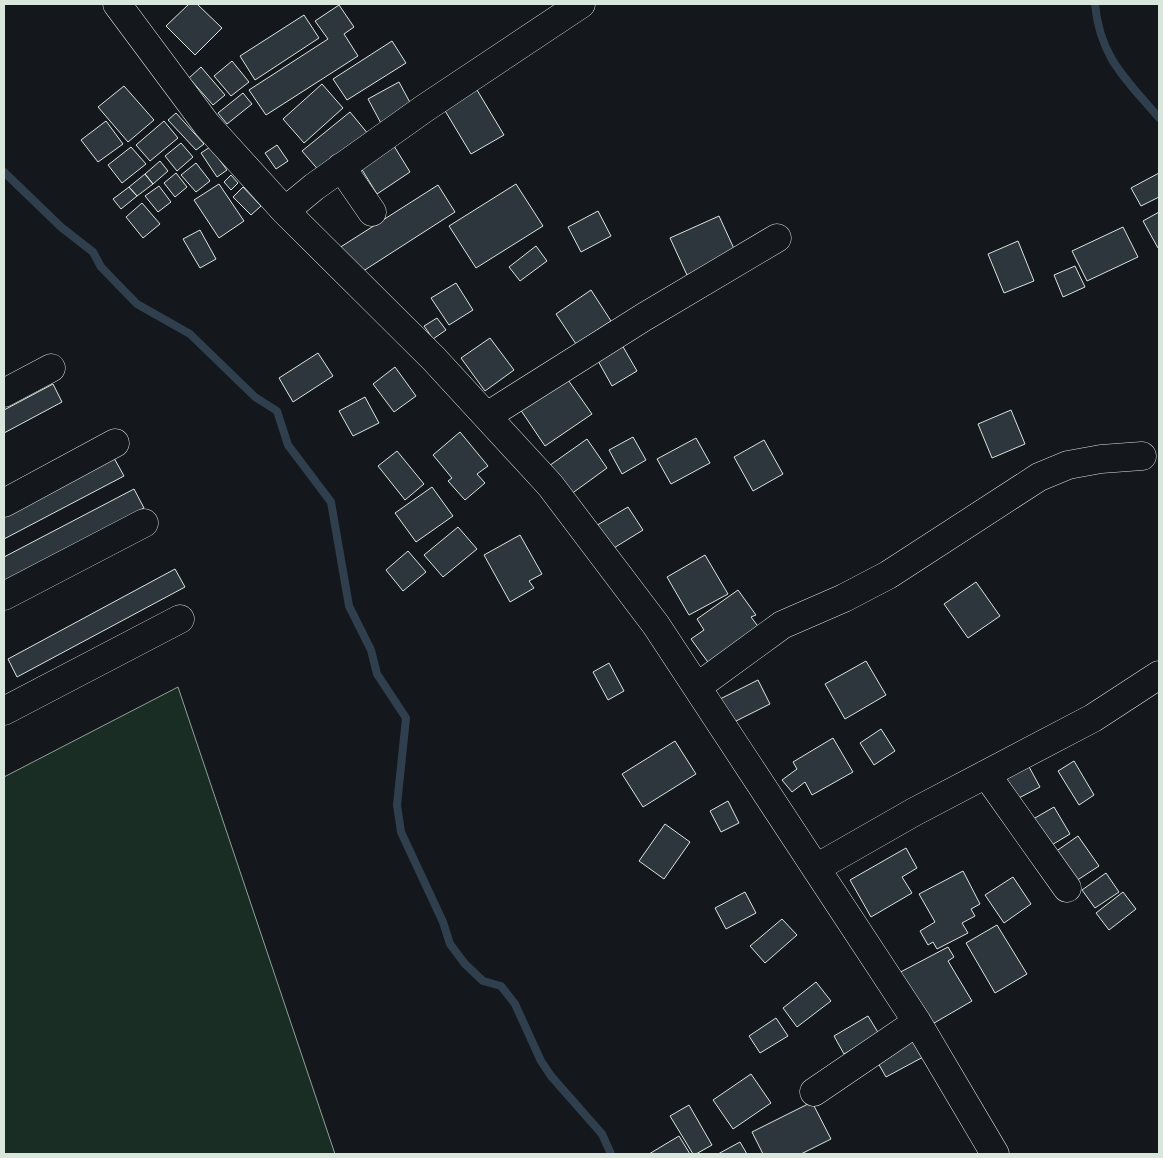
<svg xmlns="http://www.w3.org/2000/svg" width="1163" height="1158" viewBox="0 0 1163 1158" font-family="'Libre Baskerville',serif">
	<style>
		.green { fill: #1a2d24; stroke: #939e99 }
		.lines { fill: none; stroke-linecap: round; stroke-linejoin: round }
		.stream { stroke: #2f3f4d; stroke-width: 8 }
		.building { fill: #2c363c; stroke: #d8e6dc }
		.minor-casing { stroke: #d8e6dc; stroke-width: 29 }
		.minor { stroke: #14181c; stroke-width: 28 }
	</style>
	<rect width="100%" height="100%" fill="#14181c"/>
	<path class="green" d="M178 687 335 1154H4V777Z"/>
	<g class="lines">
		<path class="stream" d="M1095 4C1100 58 1126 79 1159 118
			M4 172 61 227 93 252 101 267 137 304 190 334 255 397 277 411 288 445 331 502 349 606 371 650 377 674 406 718 397 805 401 832 443 922 450 944 465 964 483 981 501 986 515 1004 541 1061 551 1076 602 1134 611 1154"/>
	</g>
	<path class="building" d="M189 4H197L222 28 195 55 166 26Z
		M339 5 354 27 344 34 358 56 266 115 249 90 328 39 315 21Z
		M304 15 319 38 255 80 240 56Z
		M392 41 406 63 347 100 333 79Z
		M232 61 249 82 231 96 214 76Z
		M201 67 225 95 213 105 189 78Z
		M399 82 414 110 383 127 368 99Z
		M322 84 343 108 304 143 283 119Z
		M474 85 504 135 471 154 441 104Z
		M124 86 154 120 128 142 98 107Z
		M243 93 252 104 227 124 218 113Z
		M350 112 369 135 321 173 302 151Z
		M176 113 204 144 196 150 168 120Z
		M106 121 123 144 98 162 81 140Z
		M164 121 178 138 150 161 136 145Z
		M181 143 193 157 177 171 165 156Z
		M277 145 288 161 276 169 265 153Z
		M394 146 410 172 377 194 361 168Z
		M131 147 146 164 122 183 108 165Z
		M210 147 227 170 217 177 201 153Z
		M160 161 168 171 153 184 145 174Z
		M196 163 210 181 196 192 181 175Z
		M176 173 187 187 175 197 164 183Z
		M1159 173V197L1141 206 1131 188Z
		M145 174 153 184 137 196 129 187Z
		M231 175 238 183 231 190 224 182Z
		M219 184 244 221 219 238 194 200Z
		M516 184 543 226 476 268 449 226Z
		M438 185 455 212 357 275 339 248Z
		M159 186 171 202 158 212 145 196Z
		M129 187 137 196 121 209 113 199Z
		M243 187 261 206 251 215 233 197Z
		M142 203 160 224 143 238 126 217Z
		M598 211 611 236 581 252 568 227Z
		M1159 212V248H1158L1143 221Z
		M719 216 736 253 687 275 670 238Z
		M1123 227 1138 257 1087 281 1072 251Z
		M200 230 216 259 200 268 183 239Z
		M1018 241 1034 281 1004 293 988 254Z
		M536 246 547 261 520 281 509 267Z
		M1075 266 1085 287 1063 297 1054 275Z
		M456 283 473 310 449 325 431 298Z
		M591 290 611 321 576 344 556 314Z
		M437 318 446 330 433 339 424 326Z
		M490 338 514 370 485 391 461 358Z
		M622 345 637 371 612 386 597 359Z
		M318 353 333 376 293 402 279 378Z
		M395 367 416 396 394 412 373 384Z
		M566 377 592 414 545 446 520 409Z
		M53 384 62 402 4 433V410Z
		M365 397 379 423 353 436 339 411Z
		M1011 410 1025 444 992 458 978 424Z
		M460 432 488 466 477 474 485 483 465 500 448 481 452 478 433 455Z
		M633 437 646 460 622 474 609 450Z
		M696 438 710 463 671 484 657 459Z
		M587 439 607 468 567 497 546 468Z
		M764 440 783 474 753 491 734 457Z
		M397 451 424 484 405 500 378 466Z
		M114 458 124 476 4 539V515Z
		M432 487 453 516 416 542 395 513Z
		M134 489 144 508 4 581V557Z
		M628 507 643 530 609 551 594 527Z
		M458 527 477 549 443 577 424 555Z
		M520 535 542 574 529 581 534 588 510 602 484 555Z
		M408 551 426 572 403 591 386 570Z
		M705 555 728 594 689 615 667 577Z
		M175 569 185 587 17 677 8 659Z
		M976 582 1000 616 968 638 944 604Z
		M738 590 756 615 751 617 760 629 710 665 691 639 704 630 697 619Z
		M866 661 886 695 845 719 825 684Z
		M609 663 624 691 608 700 593 672Z
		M758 680 770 704 730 724 718 700Z
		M881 729 895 751 874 765 860 743Z
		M833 738 853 772 812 795 805 782 792 792 782 780 797 769 793 762Z
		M675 741 696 774 643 807 622 774Z
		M1074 761 1094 795 1079 805 1058 771Z
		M1027 763 1040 787 1015 800 1003 776Z
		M728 801 739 823 721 832 710 811Z
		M1054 807 1070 834 1045 849 1028 822Z
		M665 824 690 842 664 879 639 861Z
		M1078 836 1099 866 1076 881 1055 852Z
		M906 848 917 868 902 877 912 893 871 917 850 880Z
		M963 871 980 904 971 909 975 916 962 923 968 933 937 949 933 942 928 945 920 931 935 922 919 894Z
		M1106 873 1119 892 1095 908 1082 890Z
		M1013 877 1031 904 1004 923 985 895Z
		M745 892 756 913 726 929 715 908Z
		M1123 892 1136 909 1109 930 1096 913Z
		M782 919 797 935 765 963 750 946Z
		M997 925 1027 974 995 993 966 943Z
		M948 947 954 957 948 961 972 1001 929 1026 891 977Z
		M816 982 831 1001 797 1027 783 1008Z
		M868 1016 879 1034 844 1054 834 1036Z
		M776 1018 788 1036 760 1053 749 1036Z
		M912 1033 925 1056 886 1077 873 1054Z
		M751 1074 771 1103 733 1129 713 1100Z
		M812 1102 831 1139 801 1154H763L752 1132Z
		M689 1105 712 1145 696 1154H693L670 1116Z
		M679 1136 690 1154H649Z
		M740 1142 747 1154H718Z"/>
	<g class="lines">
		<defs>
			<path id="minor" d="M117 4 207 125 285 211 434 359 550 485 656 625 917 1022 995 1154
				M341 167 372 212
				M285 211 314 187 425 108 581 4
				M4 393 51 368
				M487 416 644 317 777 238
				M4 503 115 443
				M4 596 144 523
				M697 687 782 625 844 598 888 575 1039 477 1068 465 1101 459 1142 456
				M4 711 180 619
				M986 774 1067 888
				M816 868 914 812 1093 718 1159 675
				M814 1092 917 1022"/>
		</defs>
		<use href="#minor" class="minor-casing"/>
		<use href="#minor" class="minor"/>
	</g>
	<rect width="1163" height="1158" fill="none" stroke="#d8e6dc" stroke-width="10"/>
</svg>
